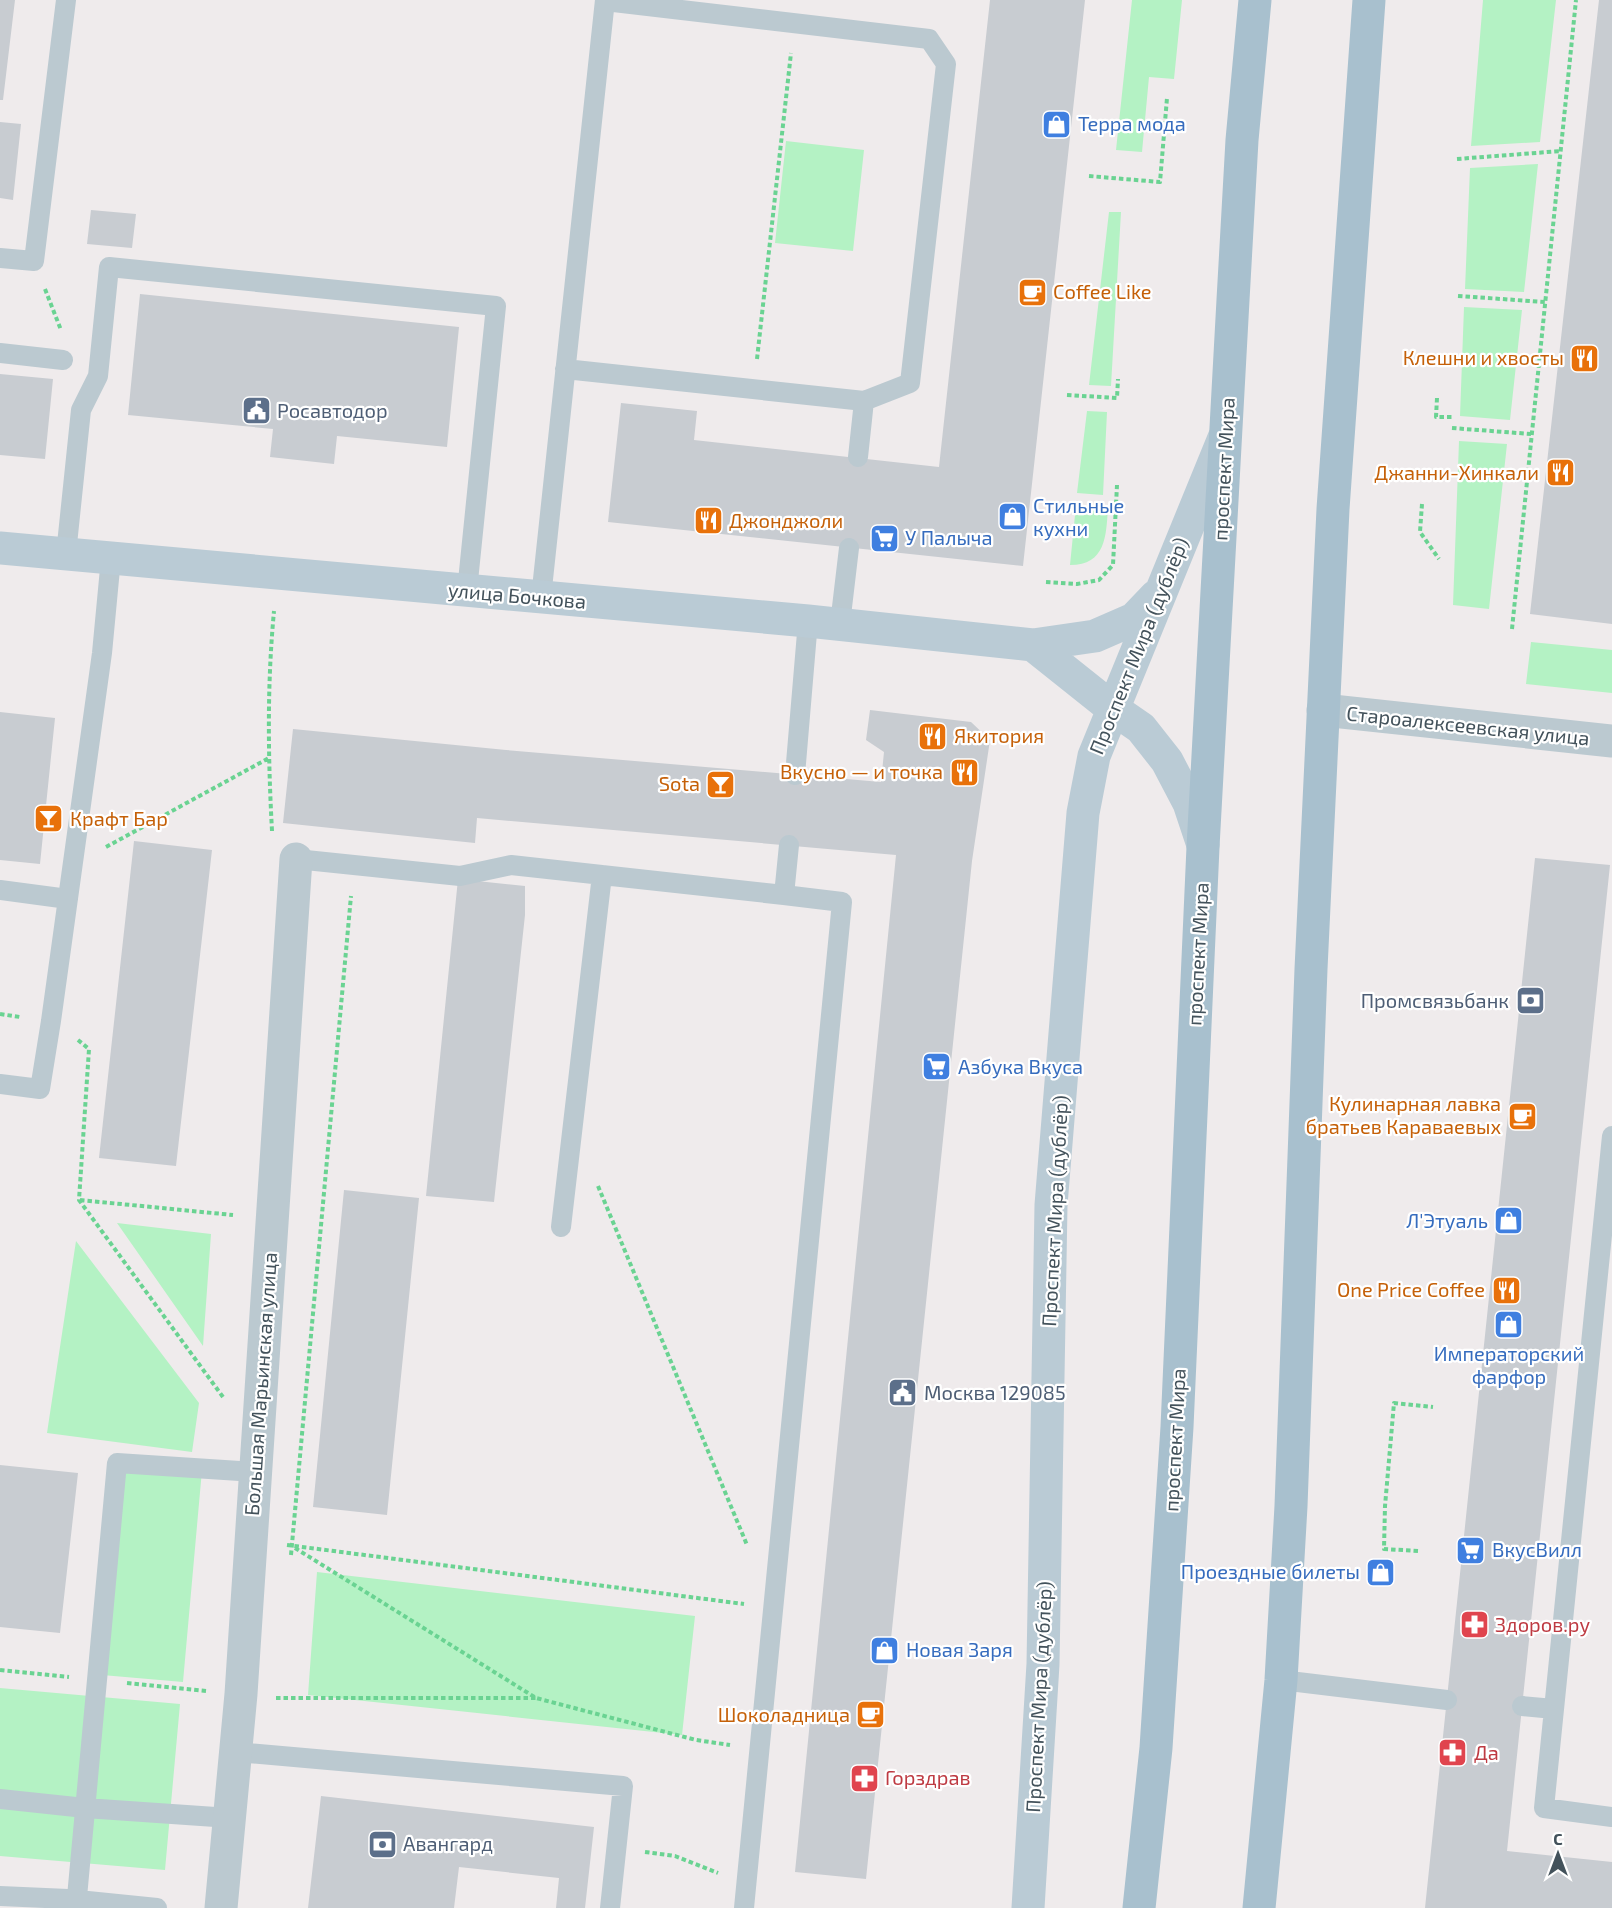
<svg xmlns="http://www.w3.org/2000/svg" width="1612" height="1908" viewBox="0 0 1612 1908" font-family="'Exo 2',sans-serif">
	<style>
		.green { fill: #b4f2c4 }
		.building { fill: #c8ccd1 }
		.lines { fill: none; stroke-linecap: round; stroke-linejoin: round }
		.path { stroke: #6ad392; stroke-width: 4; stroke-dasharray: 4.5 3; stroke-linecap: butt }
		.lane { stroke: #bbc9d0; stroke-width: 20 }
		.street { stroke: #bbc9d0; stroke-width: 33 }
		.secondary { stroke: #bacbd5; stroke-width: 33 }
		.primary { stroke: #a8c0ce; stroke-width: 33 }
		.labels { text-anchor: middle; stroke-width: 4.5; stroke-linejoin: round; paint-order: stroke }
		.shop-label { font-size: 20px; fill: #366cbe; stroke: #fff; text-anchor: start }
		.food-label { font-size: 20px; fill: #c56008; stroke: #fff; text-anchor: end }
		.service-label { font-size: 20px; fill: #4e5e75; stroke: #fff; text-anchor: start }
		.street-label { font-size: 20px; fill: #43525b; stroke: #fff }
		.health-label { font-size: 20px; fill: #be3a42; stroke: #fff; text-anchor: start }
	</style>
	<rect width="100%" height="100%" fill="#efebec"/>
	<path class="green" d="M1132 0H1182L1174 79 1149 77 1142 152 1116 150Z
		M1483 0H1556L1540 142 1471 146Z
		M786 141 864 150 853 251 775 243Z
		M1538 164 1524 292 1465 289 1470 168Z
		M1109 212H1121L1111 386 1089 385Z
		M1464 307 1522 310 1510 420 1460 416Z
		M1087 411 1107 412 1103 495 1077 493Z
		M1459 441 1507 444 1489 609 1453 605Z
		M1076 505 1108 508C1106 536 1106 565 1070 565Z
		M1531 642 1612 650V693L1526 684Z
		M117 1223 211 1234 203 1346Z
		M76 1241 199 1403 192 1452 47 1433Z
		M121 1463 202 1470 183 1682 102 1675Z
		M317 1572 695 1616 682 1735 308 1695Z
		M0 1688 180 1704 165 1870 0 1856Z"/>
	<path class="building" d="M0 0H15L3 100H0Z
		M990 0H1085L1023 566 608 522 621 403 697 411 694 440 939 467Z
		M1599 0H1612V624L1530 614Z
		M0 122 21 124 13 200 0 198Z
		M91 210 136 214 132 248 87 244Z
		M140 294 459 327 447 447 337 436 334 464 270 457 273 429 128 415Z
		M0 374 53 379 45 459 0 455Z
		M870 710 971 722 990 740 972 861 866 1879 795 1872 896 855 477 818 475 843 283 823 293 729 506 750 881 782 884 752 866 740Z
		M0 712 55 718 40 864 0 860Z
		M134 841 212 850 176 1166 99 1158Z
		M1535 858 1610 865 1507 1851 1612 1862V1908H1425Z
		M458 879 525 886V915L494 1202 426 1196Z
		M344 1190 419 1198 387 1515 313 1507Z
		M0 1465 78 1473 60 1633 0 1627Z
		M321 1796 594 1827 585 1908H556L559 1878 459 1867 454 1908H308Z"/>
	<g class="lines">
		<path class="path" d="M1457 159 1561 151
			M1089 176 1160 182 1167 98
			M45 289 61 330
			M1458 296 1545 302
			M757 359 791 53
			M1067 395 1117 398 1118 379
			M1437 398 1436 417H1453
			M1452 428 1531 434
			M1422 504 1420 532 1439 559
			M1046 582 1077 584 1099 580 1113 565 1117 485
			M1512 629 1576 0
			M272 831C268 756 267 686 274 611
			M106 847 269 758
			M0 1014 20 1017
			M78 1040 89 1049 79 1200 223 1397
			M598 1186 747 1545
			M80 1200 233 1215
			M287 1545 744 1604
			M295 1548 536 1698 696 1740 730 1745
			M1418 1551 1384 1549 1385 1506 1394 1403 1433 1407
			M291 1555 351 896
			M0 1670 69 1677
			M127 1683 206 1691
			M276 1698H536
			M645 1852 675 1856 718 1873"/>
		<path class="lane" d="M605 1 929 39 946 64 910 383 864 401 858 457
			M0 258 34 261 66 0
			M0 353 63 360
			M565 369 864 401
			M66 554 81 410 98 376 109 267 496 306 467 591
			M541 598 605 0
			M840 624 849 548
			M795 775 808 621
			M296 859 460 876 511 865 784 895
			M0 890 68 899
			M0 1084 40 1089 51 1021 102 653 111 558
			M1612 1136 1544 1808 1612 1817
			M561 1227 602 875
			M1281 1680 1447 1700
			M1522 1706 1554 1709
			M236 1752 623 1786 610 1908
			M0 1799 85 1808 230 1818
			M0 1896 68 1899 157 1908
			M76 1908 117 1463 255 1472
			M744 1908 842 902 784 895 789 845"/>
		<path class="street" d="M1323 710 1612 741
			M221 1908 241 1694 296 859"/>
		<path class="secondary" d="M0 548 808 621 1033 645 1095 636 1134 619 1156 596
			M1033 645 1112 708 1141 728 1167 761 1189 803 1203 845
			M1028 1908 1043 1664 1051 1205 1083 813 1094 756 1224 438"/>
		<path class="primary" d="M1139 1908 1156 1748 1177 1427 1203 847 1233 300 1242 140 1255 0
			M1259 1908 1281 1680 1291 1506 1311 969 1333 509 1369 0"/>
	</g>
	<defs>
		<symbol id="shop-square" viewBox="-11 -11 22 22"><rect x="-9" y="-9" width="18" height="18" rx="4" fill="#3f7fe0" stroke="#fff"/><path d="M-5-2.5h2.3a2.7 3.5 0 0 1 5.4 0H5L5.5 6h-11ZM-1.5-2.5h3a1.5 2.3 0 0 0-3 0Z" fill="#fff"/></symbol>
		<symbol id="cafe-square" viewBox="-11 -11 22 22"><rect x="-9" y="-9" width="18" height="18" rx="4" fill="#e8710a" stroke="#fff"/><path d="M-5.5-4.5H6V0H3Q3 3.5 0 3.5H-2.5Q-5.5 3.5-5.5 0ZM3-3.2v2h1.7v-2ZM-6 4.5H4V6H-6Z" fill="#fff"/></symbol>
		<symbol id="restaurant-square" viewBox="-11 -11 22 22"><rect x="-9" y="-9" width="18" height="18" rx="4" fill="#e8710a" stroke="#fff"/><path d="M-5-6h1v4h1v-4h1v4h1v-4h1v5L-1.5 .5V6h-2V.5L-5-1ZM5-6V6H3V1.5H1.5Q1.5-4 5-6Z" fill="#fff"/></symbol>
		<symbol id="civic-square" viewBox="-11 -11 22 22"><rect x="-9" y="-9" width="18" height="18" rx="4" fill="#5c6f8a" stroke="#fff"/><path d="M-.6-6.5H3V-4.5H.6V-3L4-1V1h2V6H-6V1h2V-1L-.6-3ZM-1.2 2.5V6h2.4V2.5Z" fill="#fff"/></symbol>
		<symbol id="supermarket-square" viewBox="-11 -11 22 22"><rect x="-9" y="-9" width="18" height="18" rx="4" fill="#3f7fe0" stroke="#fff"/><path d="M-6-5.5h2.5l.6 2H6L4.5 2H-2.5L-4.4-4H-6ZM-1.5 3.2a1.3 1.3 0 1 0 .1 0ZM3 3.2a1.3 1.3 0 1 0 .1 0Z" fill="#fff"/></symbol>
		<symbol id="bar-square" viewBox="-11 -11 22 22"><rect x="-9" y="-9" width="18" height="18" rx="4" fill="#e8710a" stroke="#fff"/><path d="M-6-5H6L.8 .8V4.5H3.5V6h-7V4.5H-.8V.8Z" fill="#fff"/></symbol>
		<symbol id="bank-square" viewBox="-11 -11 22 22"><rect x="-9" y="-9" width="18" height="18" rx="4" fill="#5c6f8a" stroke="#fff"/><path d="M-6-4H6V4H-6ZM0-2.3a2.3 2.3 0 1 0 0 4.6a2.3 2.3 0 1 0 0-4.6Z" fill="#fff"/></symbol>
		<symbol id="pharmacy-square" viewBox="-11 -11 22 22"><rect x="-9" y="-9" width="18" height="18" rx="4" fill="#e0444e" stroke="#fff"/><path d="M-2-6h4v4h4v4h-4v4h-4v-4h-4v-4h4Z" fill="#fff"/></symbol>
	</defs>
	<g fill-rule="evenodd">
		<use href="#shop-square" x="1040" y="108" width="33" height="33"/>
		<use href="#cafe-square" x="1016" y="276" width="33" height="33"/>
		<use href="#restaurant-square" x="1568" y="342" width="33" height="33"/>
		<use href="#civic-square" x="240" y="394" width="33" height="33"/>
		<use href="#restaurant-square" x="1544" y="456" width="33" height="33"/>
		<use href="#shop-square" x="996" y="500" width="33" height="33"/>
		<use href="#restaurant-square" x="692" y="504" width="33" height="33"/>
		<use href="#supermarket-square" x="868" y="522" width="33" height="33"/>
		<use href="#restaurant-square" x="916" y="720" width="33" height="33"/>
		<use href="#restaurant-square" x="948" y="756" width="33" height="33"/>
		<use href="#bar-square" x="704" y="768" width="33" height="33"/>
		<use href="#bar-square" x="32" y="802" width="33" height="33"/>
		<use href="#bank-square" x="1514" y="984" width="33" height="33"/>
		<use href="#supermarket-square" x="920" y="1050" width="33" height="33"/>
		<use href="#cafe-square" x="1506" y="1100" width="33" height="33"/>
		<use href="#shop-square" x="1492" y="1204" width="33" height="33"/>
		<use href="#restaurant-square" x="1490" y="1274" width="33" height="33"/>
		<use href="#shop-square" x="1492" y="1308" width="33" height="33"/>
		<use href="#civic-square" x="886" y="1376" width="33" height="33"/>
		<use href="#supermarket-square" x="1454" y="1534" width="33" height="33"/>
		<use href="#shop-square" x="1364" y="1556" width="33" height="33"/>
		<use href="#pharmacy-square" x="1458" y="1608" width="33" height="33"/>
		<use href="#shop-square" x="868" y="1634" width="33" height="33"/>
		<use href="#cafe-square" x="854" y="1698" width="33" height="33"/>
		<use href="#pharmacy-square" x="1436" y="1736" width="33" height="33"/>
		<use href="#pharmacy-square" x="848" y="1762" width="33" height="33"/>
		<use href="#bank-square" x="366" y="1828" width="33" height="33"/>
	</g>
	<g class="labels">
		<g class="shop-label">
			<text x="1078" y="131">Терра мода</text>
			<text x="1033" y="513">Стильные<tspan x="1033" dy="23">кухни</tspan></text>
			<text x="905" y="545">У Палыча</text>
			<text x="958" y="1074">Азбука Вкуса</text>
			<text x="1488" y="1228" text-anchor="end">Л'Этуаль</text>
			<text x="1509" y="1361" text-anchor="middle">Императорский<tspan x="1509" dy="23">фарфор</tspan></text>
			<text x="1492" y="1557">ВкусВилл</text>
			<text x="1360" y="1579" text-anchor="end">Проездные билеты</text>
			<text x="906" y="1657">Новая Заря</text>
		</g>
		<g class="food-label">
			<text x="1053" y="299" text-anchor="start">Coffee Like</text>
			<text x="1564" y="365">Клешни и хвосты</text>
			<text x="1539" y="480">Джанни-Хинкали</text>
			<text x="729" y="528" text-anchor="start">Джонджоли</text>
			<text x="954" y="743" text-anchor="start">Якитория</text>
			<text x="943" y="779">Вкусно — и точка</text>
			<text x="700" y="791">Sota</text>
			<text x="70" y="826" text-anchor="start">Крафт Бар</text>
			<text x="1501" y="1111">Кулинарная лавка<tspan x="1501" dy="23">братьев Караваевых</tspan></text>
			<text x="1485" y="1297">One Price Coffee</text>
			<text x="850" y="1722">Шоколадница</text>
		</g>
		<g class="service-label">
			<text x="277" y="418">Росавтодор</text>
			<text x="1509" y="1008" text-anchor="end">Промсвязьбанк</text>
			<text x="924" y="1400">Москва 129085</text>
			<text x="403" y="1851">Авангард</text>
		</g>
		<g class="street-label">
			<text transform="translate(1224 469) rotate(-87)" y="7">проспект Мира</text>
			<text transform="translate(517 596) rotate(5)" y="7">улица Бочкова</text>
			<text transform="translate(1139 646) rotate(-68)" y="7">Проспект Мира (дублёр)</text>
			<text transform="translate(1468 726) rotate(6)" y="7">Староалексеевская улица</text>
			<text transform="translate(1198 954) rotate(-87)" y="7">проспект Мира</text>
			<text transform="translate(1055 1211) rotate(-87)" y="7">Проспект Мира (дублёр)</text>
			<text transform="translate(261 1384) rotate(-86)" y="7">Большая Марьинская улица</text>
			<text transform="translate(1175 1440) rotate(-87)" y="7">проспект Мира</text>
			<text transform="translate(1039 1697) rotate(-87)" y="7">Проспект Мира (дублёр)</text>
		</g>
		<g class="health-label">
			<text x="1495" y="1632">Здоров.ру</text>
			<text x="1474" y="1760">Да</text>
			<text x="885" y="1785">Горздрав</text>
		</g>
	</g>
	<g transform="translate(1558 1854)" stroke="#ffffff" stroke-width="4.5" paint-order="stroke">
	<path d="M0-4.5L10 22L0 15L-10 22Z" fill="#43525b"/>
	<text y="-9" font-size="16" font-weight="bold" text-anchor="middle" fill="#43525b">С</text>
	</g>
</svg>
